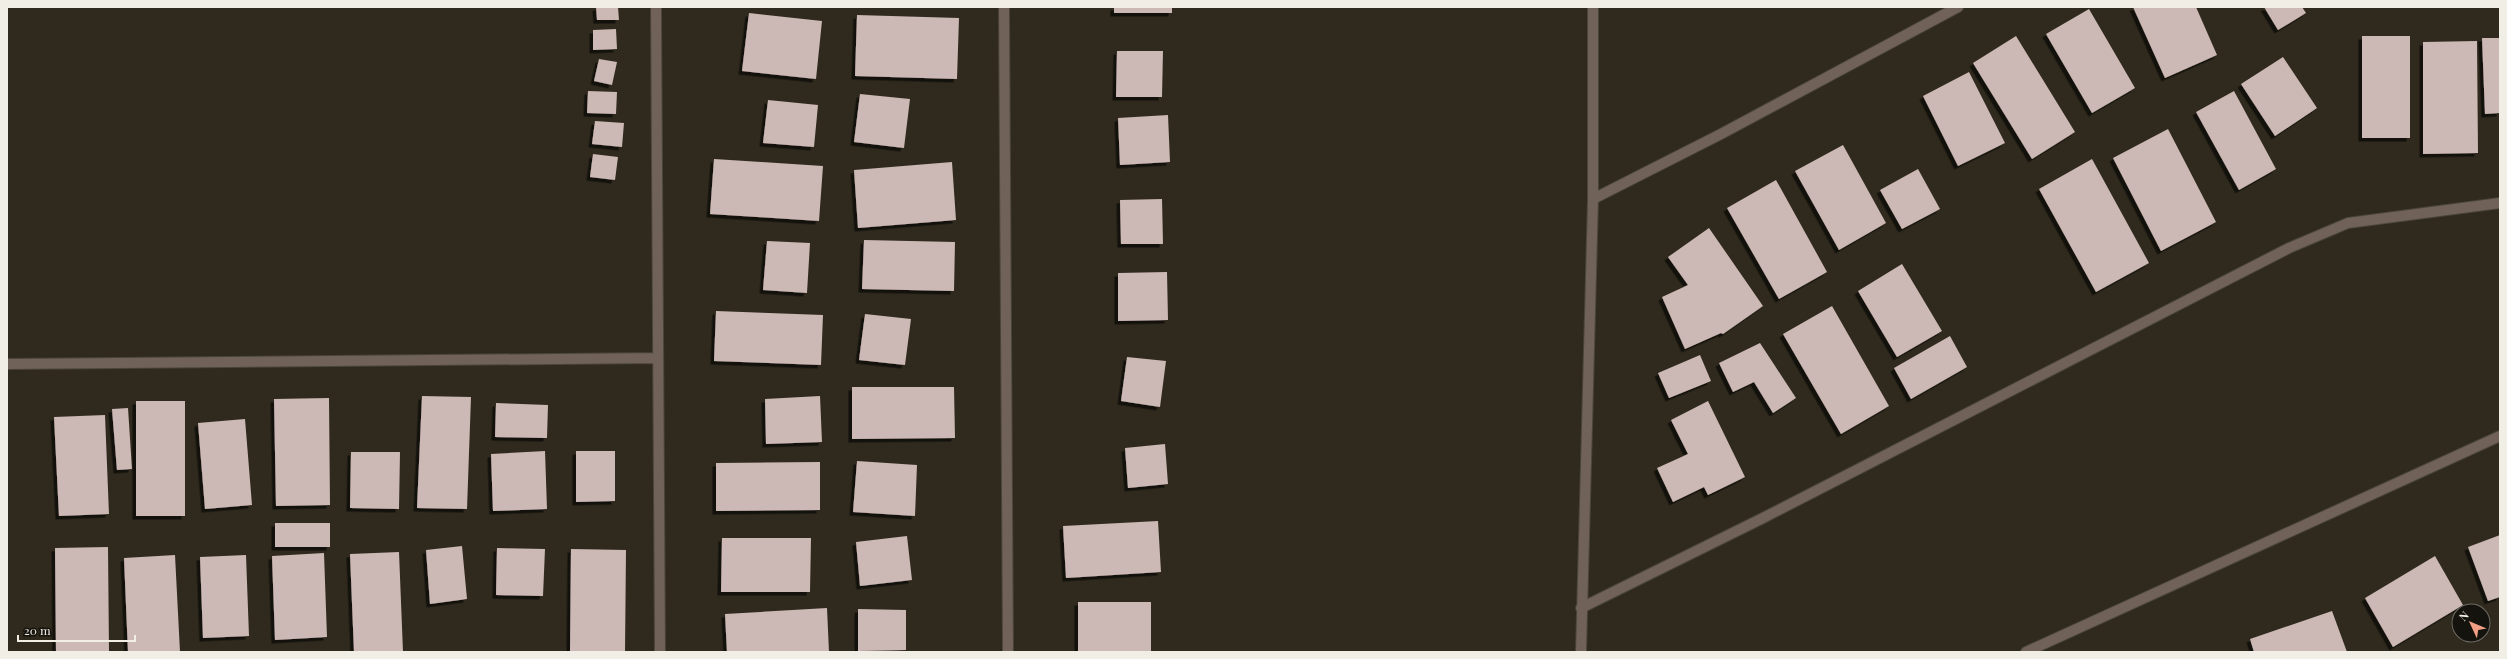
<svg xmlns="http://www.w3.org/2000/svg" width="2507" height="659" viewBox="0 0 2507 659" font-family="'Playfair Display',serif">
	<style>
		.building { fill: #ccb8b4; filter: url(#shadow) }
		.lines { fill: none; stroke-linecap: round; stroke-linejoin: round }
		.minor-casing { stroke: #4a4539; stroke-width: 12 }
		.minor { stroke: #706159; stroke-width: 10 }
	</style>
	<defs>
		<filter id="shadow"><feDropShadow dx="-3.5" dy="3.5" stdDeviation="0" flood-color="#0009"/></filter>
	</defs>
	<rect width="100%" height="100%" fill="#2f2a1d"/>
	<path class="building" d="M596 7H618L619 20H597Z
		M1114 7H1172V13H1114Z
		M2133 7H2196L2217 55 2165 78Z
		M2264 7H2302L2306 13 2278 30Z
		M2089 9 2135 88 2092 113 2046 34Z
		M749 13 822 21 816 79 742 71Z
		M857 15 959 18 957 79 855 76Z
		M616 29 617 49 593 50V30Z
		M2016 36 2075 132 2032 159 1973 63Z
		M2362 36H2410V138H2362Z
		M2482 38H2500V113L2485 114Z
		M2477 41 2478 153 2423 154V42Z
		M1117 51H1163L1162 97H1116Z
		M2283 57 2317 108 2275 136 2241 84Z
		M599 59 617 62 612 85 594 81Z
		M1969 72 2005 143 1958 166 1923 96Z
		M588 91 617 92 616 114 587 113Z
		M2234 91 2276 169 2239 190 2196 112Z
		M860 94 910 99 904 148 854 142Z
		M768 100 818 105 814 147 763 143Z
		M1168 115 1170 162 1120 165 1118 118Z
		M595 121 624 123 622 147 592 144Z
		M2168 129 2216 222 2161 251 2113 158Z
		M1843 145 1886 223 1839 250 1795 171Z
		M593 154 618 157 615 180 590 177Z
		M714 159 823 166 819 221 710 214Z
		M2092 159 2149 263 2096 292 2039 189Z
		M952 162 956 220 858 228 854 170Z
		M1918 169 1940 209 1902 229 1880 190Z
		M1776 180 1827 272 1779 299 1727 208Z
		M1162 199 1163 244H1121L1120 200Z
		M1709 228 1763 306 1723 334 1721 333 1685 349 1662 297 1688 285 1668 257Z
		M864 240 955 242 954 291 862 289Z
		M767 241 810 243 807 293 763 290Z
		M1902 264 1942 331 1897 357 1858 291Z
		M1167 272 1168 320 1118 321V273Z
		M1832 306 1889 406 1841 434 1783 334Z
		M716 311 823 315 821 365 714 361Z
		M865 314 911 319 905 365 859 360Z
		M1950 336 1967 367 1911 399 1894 368Z
		M1760 343 1796 398 1773 413 1754 382 1733 392 1719 363Z
		M1700 355 1711 381 1669 398 1658 373Z
		M1127 357 1166 361 1160 407 1121 401Z
		M852 387H954L955 438 852 439Z
		M422 396 471 397 467 509 417 508Z
		M820 396 822 442 766 444 765 399Z
		M329 398 330 505 276 506 274 399Z
		M136 401H185V516H136Z
		M1708 401 1745 477 1708 495 1704 487 1673 502 1657 468 1688 454 1671 420Z
		M496 403 548 405 547 438 495 437Z
		M128 408 132 469 117 470 112 409Z
		M105 415 109 514 59 516 54 417Z
		M245 419 252 505 205 509 198 423Z
		M1165 444 1168 484 1128 488 1125 448Z
		M545 451 547 509 493 511 491 454Z
		M576 451H615V501L576 502Z
		M351 452H400L399 509 350 508Z
		M857 461 917 465 915 516 853 512Z
		M820 462V510L716 511V463Z
		M1158 521 1161 572 1066 578 1063 526Z
		M275 523H330V547H275Z
		M2500 535V597L2488 601 2468 547Z
		M907 536 912 580 860 586 856 542Z
		M722 538H811L810 592H721Z
		M462 546 467 599 430 604 426 550Z
		M108 547 109 652H56L55 548Z
		M497 548 545 549 543 596 496 595Z
		M571 549 626 550 625 652H570Z
		M399 552 403 652H354L350 554Z
		M324 553 327 637 275 640 272 556Z
		M175 555 180 652H128L124 558Z
		M246 555 249 636 203 638 200 557Z
		M2435 556 2463 605 2393 647 2365 598Z
		M1078 602H1151V652H1078Z
		M827 608 829 652H727L725 614Z
		M858 609 906 610V650L858 651Z
		M2332 611 2347 652H2254L2250 639Z"/>
	<g class="lines">
		<defs>
			<path id="minor" d="M656 7 660 652
				M1004 7 1008 652
				M1593 199 1721 134 1958 7
				M7 364 657 358
				M1581 608 1761 519 2289 248 2348 223 2500 203
				M1581 652 1593 199V7
				M2026 652 2500 436"/>
		</defs>
		<use href="#minor" class="minor-casing"/>
		<use href="#minor" class="minor"/>
	</g>
	<rect width="2507" height="659" fill="none" stroke="#f1eee5" stroke-width="16"/>
	<g transform="translate(2471 623) rotate(314)"><circle r="19" fill="#15130d" stroke="#6d6b63"/>
	<path d="M0-3L7 15L0 10L-7 15Z" fill="#f39f86"/>
	<text y="-6" font-size="11" font-weight="bold" text-anchor="middle" fill="#f1eee5">N</text>
	</g>
	<path d="M18 635v6h117v-6" fill="none" stroke="#f1eee5" stroke-width="2"/>
	<text x="24" y="635" font-size="12" fill="#f1eee5" stroke="#15130d" stroke-width="3" paint-order="stroke">20 m</text>
</svg>
